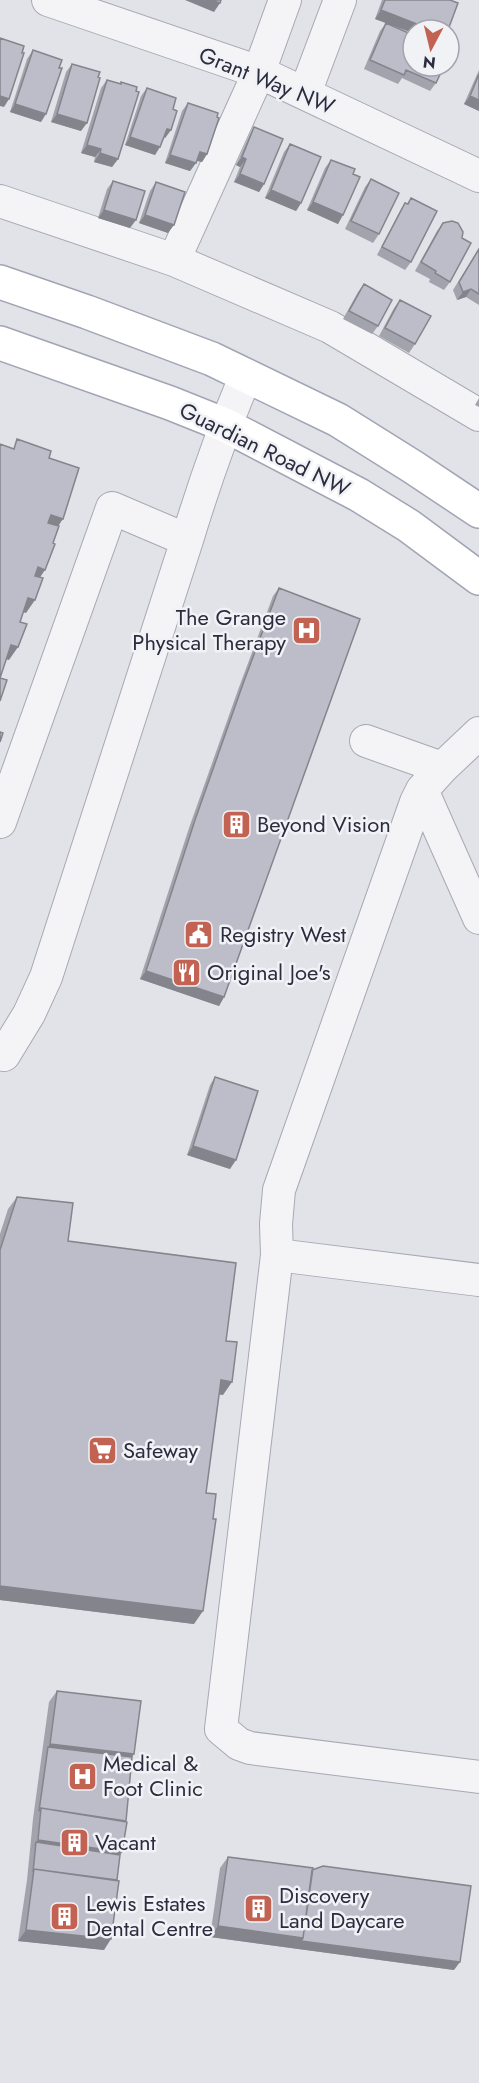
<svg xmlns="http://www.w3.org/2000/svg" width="479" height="2083" viewBox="0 0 479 2083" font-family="Jost,sans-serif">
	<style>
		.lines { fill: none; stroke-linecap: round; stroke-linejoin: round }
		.minor-casing { stroke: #a7a8b3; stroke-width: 34 }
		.major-casing { stroke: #a2a4b3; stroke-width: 36 }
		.minor { stroke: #f4f4f7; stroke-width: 32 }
		.major { stroke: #fff; stroke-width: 33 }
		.wall { fill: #a2a3ac }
		.shaded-wall { fill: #84848c }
		.building { fill: #bcbdc8; stroke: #84848c; stroke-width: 1.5 }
		.labels { text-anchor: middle; stroke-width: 5; stroke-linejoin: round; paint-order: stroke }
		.street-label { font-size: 22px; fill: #2b2d3f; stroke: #f1f2f6 }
		.poi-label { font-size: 22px; fill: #2b2d3f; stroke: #f1f2f6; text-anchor: start }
	</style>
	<rect width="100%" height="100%" fill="#e2e2e9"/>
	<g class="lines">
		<defs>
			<path id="minor" d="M48 0 259 72 479 176
				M305 93 340 0
				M0 201 174 260 330 327 479 415
				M174 260 259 72 285 0
				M479 733 442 768 422 790 479 918
				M366 741 442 768
				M0 822 112 508 187 540
				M0 1053 4 1055 29 1014 46 977 187 540C204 484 223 430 246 375
				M277 1255 276 1224 279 1190 416 802 422 790
				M479 1280 277 1255 221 1729 239 1744 250 1748 479 1777"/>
			<path id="major" d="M0 282 87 312 212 359 338 420 413 467 479 511
				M0 343 170 403 225 425 359 495 409 526 479 578"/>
		</defs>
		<use href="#minor" class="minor-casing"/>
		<use href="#major" class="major-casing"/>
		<use href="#minor" class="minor"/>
		<use href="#major" class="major"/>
	</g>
	<path class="wall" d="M382 0H450L413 30V33L375 19Z
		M386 23 436 83 430 91 402 78 398 84 364 69 380 31Z
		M33 50 41 122 10 112 27 59Z
		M72 64 81 131 51 122 66 72Z
		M479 70V111L464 104Z
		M107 80 120 84 121 82 136 91 118 159 112 167 94 162 95 157 81 153 101 88Z
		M147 88 171 130 165 138H163L155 155 125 145 141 96Z
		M188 103 207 154 202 162 197 161 190 171 165 163 182 111Z
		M254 127 264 184 259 192 234 182 240 167 236 165 249 136Z
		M290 144 301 203 296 211 265 198 284 152Z
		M331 160 353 174 338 224 307 210 325 168Z
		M371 179 379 234 373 243 345 229 365 187Z
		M113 181 130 228 98 218 107 189Z
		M156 182 168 233 139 223 150 191Z
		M411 198V262L405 270 377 255 400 211 405 203 407 204Z
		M443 223 450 282 444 290 429 282 430 279 415 271 437 231Z
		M479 248V305L466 297 457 300 453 290Z
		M364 284 378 326 372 334 343 319 358 292Z
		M400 300 415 344 409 353 379 336 394 308Z
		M479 398V407L475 405Z
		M279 588 224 997 219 1006 140 979 189 828 238 690 273 596Z
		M215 1077 230 1169 187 1155 210 1085Z
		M17 1197 68 1241 226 1341 223 1395 219 1394 206 1493 194 1624 0 1600V1234L8 1209Z
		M57 1691 134 1754 132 1757 122 1852 120 1855 104 1950 18 1941 27 1880 33 1819 49 1702Z
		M228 1857 312 1870 454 1970 210 1937 220 1868Z"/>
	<path class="shaded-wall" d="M185 0H211L220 3 214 12Z
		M381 10 432 30H413V33L375 19Z
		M0 96 9 99 4 107 0 106Z
		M470 96 479 100V111L464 104Z
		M15 104 46 114 41 122 10 112Z
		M57 114 87 123 81 131 51 122Z
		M167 129 171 130 165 138 161 137Z
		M130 137 160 147 155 155 125 145Z
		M87 145 101 149 95 157 81 153Z
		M200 152 207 154 202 162 194 160Z
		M100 153 118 159 112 167 94 162Z
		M170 155 196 163 190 171 165 163Z
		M242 157 246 159 240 167 236 165Z
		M240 174 264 184 259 192 234 182Z
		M271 190 301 203 296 211 265 198Z
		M313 202 343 215 338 224 307 210Z
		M104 210 136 220 130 228 98 218Z
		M145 215 174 225 168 233 139 223Z
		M471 289 466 297 457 300 463 292Z
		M51 515 63 519 54 532 42 528Z
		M38 567 45 570 36 583 29 580Z
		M28 598 35 600 26 613 19 611Z
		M11 645 18 647 9 660 2 658Z
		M146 971 224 997 219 1006 140 979Z
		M193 1146 236 1160 230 1169 187 1155Z
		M221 1380 232 1382 223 1395 212 1393Z
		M0 1586 203 1611 194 1624 0 1600Z
		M50 1744 134 1754 126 1765 48 1747Z
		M38 1840 122 1852 115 1863 36 1842 30 1851Z
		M218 1926 303 1938 460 1962 454 1970 210 1937Z
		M26 1930 111 1939 104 1950 18 1941Z"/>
	<path class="building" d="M211 0H221L220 3Z
		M385 0H450L458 3 448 30H432L381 10Z
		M386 23 413 35V66H444L436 83 406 70 404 75 370 60Z
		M0 38 24 46 22 53H24L9 99 0 96Z
		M33 50 62 60 59 68H62L46 114 15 104Z
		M72 64 100 72 98 77 100 78 87 123 57 114Z
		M479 74V100L470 96Z
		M107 80 121 84V82L137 87 136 91 139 92 118 159 100 153 101 149 87 145Z
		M147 88 176 98 173 109 177 111 171 130 167 129 160 147 130 137Z
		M188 103 218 113 217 117 219 118 207 154 200 152 196 163 170 155Z
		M254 127 283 139 264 184 240 174 246 159 242 157Z
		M290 144 321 157 301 203 271 190Z
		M331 160 355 169 353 174 360 177 343 215 313 202Z
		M371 179 399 193 379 234 351 221Z
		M113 181 145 191 136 220 104 210Z
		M156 182 185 192 174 225 145 215Z
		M411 198 437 211 411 262 382 247 405 203 408 204Z
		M452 221 458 223 463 232 462 238 471 243 450 282 435 273 436 271 421 262 443 223Z
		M479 249V294L471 289 463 292 459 282Z
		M364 284 392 300 378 326 349 311Z
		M400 300 431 316 415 344 385 328Z
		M17 439 51 451 49 458 79 468 63 519 51 515 48 523 59 526 53 543 55 544 45 570 38 567 35 576 43 578 35 600 28 598 20 622 27 624 18 647 11 645 0 678V444L14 449Z
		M279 588 360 619 224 997 146 971 195 820 244 681Z
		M0 678 7 680 0 701Z
		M0 732 3 733 0 742Z
		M215 1077 258 1091 236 1160 193 1146Z
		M17 1197 73 1203 68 1241 236 1263 226 1341 237 1342 232 1382 221 1380 206 1493 216 1494 213 1519H216L203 1611 0 1586V1250Z
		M57 1691 141 1701 134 1754 50 1744Z
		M48 1747 132 1757 126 1821 41 1808 39 1811Z
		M41 1808 127 1822 122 1852 38 1840Z
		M36 1842 120 1855 117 1880 34 1869 33 1872Z
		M228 1857 313 1868 303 1938 218 1926Z
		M323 1866 471 1886 460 1962 301 1941 303 1938 312 1870Z
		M34 1869 119 1881 111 1939 26 1930Z"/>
	<defs>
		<symbol id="hospital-square" viewBox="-11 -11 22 22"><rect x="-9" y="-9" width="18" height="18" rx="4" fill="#c26252" stroke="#f1f2f6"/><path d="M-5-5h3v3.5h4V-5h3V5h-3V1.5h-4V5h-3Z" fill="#fff"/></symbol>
		<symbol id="building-square" viewBox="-11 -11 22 22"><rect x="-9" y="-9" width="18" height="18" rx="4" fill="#c26252" stroke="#f1f2f6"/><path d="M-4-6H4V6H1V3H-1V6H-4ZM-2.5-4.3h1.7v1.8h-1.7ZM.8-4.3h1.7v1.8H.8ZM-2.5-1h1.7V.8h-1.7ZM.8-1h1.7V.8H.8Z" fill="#fff"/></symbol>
		<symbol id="civic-square" viewBox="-11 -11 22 22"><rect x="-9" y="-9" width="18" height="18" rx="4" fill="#c26252" stroke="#f1f2f6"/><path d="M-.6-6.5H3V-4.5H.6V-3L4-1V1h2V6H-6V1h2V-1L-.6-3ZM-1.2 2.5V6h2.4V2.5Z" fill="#fff"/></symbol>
		<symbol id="restaurant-square" viewBox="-11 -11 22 22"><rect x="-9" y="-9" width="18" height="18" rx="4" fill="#c26252" stroke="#f1f2f6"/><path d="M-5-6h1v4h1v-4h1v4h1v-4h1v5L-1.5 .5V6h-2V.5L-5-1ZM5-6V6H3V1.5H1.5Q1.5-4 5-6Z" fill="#fff"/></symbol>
		<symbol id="supermarket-square" viewBox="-11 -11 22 22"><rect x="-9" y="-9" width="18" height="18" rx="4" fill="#c26252" stroke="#f1f2f6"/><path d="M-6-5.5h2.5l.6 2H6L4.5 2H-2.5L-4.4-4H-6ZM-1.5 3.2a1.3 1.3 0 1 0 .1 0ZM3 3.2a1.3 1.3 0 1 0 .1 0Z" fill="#fff"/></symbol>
	</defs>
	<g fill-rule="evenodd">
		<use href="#hospital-square" x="290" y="614" width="33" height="33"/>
		<use href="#building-square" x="220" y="808" width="33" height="33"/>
		<use href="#civic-square" x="182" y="918" width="33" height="33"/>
		<use href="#restaurant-square" x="170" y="956" width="33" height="33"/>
		<use href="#supermarket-square" x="86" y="1434" width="33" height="33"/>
		<use href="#hospital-square" x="66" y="1760" width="33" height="33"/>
		<use href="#building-square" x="58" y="1826" width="33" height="33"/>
		<use href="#building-square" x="242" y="1892" width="33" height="33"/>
		<use href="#building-square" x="48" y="1900" width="33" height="33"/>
	</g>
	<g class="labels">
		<g class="street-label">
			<text transform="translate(267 80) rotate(22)" y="8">Grant Way NW</text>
			<text transform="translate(265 449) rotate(26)" y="8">Guardian Road NW</text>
		</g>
		<g class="poi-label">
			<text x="286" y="625" text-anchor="end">The Grange<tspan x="286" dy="25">Physical Therapy</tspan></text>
			<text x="257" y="832">Beyond Vision</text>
			<text x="220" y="942">Registry West</text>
			<text x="207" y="980">Original Joe's</text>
			<text x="123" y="1458">Safeway</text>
			<text x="103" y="1771">Medical &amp;<tspan x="103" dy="25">Foot Clinic</tspan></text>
			<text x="95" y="1850">Vacant</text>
			<text x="279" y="1903">Discovery<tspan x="279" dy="25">Land Daycare</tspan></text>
			<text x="86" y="1911">Lewis Estates<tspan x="86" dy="25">Dental Centre</tspan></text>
		</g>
	</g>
	<g transform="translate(431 48) rotate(187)"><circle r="28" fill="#f1f2f6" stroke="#a2a3ad" stroke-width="1.5"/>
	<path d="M0-4.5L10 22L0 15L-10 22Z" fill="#c26252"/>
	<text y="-9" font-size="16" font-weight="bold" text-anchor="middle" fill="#2b2d3f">N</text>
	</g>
</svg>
